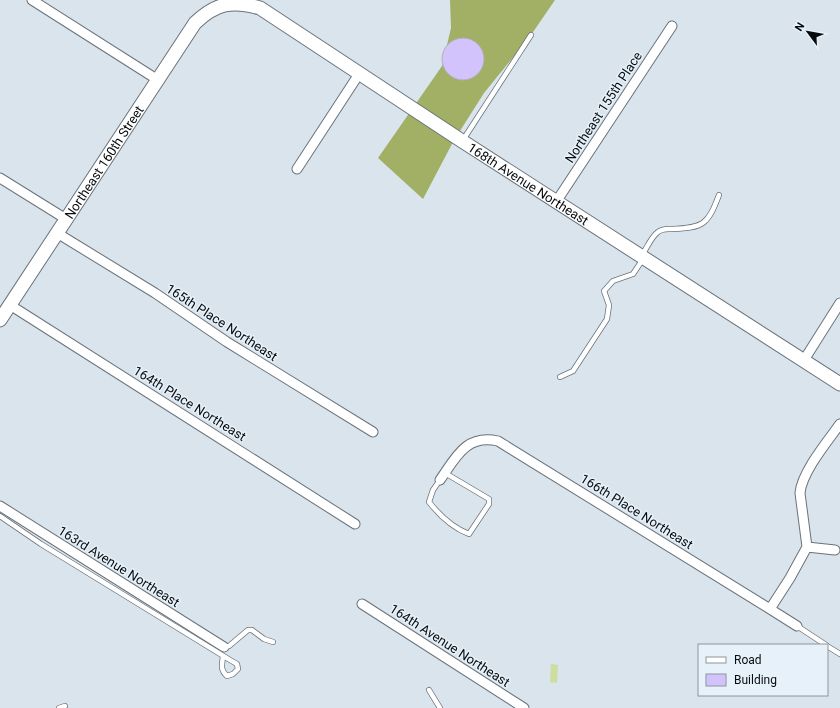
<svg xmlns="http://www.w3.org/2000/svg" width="840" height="708" viewBox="0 0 840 708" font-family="Roboto,sans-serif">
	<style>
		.green { fill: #cfdd9e }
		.forest { fill: #a1b064 }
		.building { fill: #d3c3fd; stroke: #b2afba }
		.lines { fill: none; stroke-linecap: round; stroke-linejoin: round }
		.lane-casing { stroke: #6a737a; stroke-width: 6 }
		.street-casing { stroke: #6a737a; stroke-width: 11 }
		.secondary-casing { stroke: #6a737a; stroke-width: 15 }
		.lane { stroke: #fff; stroke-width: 4.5 }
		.street { stroke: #fff; stroke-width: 9 }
		.secondary { stroke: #fff; stroke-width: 13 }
		.labels { text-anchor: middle; stroke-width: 3; stroke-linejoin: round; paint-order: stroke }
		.street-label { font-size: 13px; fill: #080c0e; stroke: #e7f1fa }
	</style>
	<rect width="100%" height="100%" fill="#dae4ed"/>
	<path class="green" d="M551 664 558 665 557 683 550 682Z"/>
	<path class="forest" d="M450 0H555L531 35 484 93 453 142 423 199 378 158 442 66 451 28Z"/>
	<path class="building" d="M442 59a21 21 0 1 1 42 0a21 21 0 1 1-42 0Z"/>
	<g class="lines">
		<defs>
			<path id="lane" d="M463 140 531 35
				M642 255C647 248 651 237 658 232 663 228 667 229 672 229 704 228 708 224 719 195
				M560 377 573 371 607 319 609 305 604 291 613 281 633 274 643 259
				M440 480 433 490 429 502C440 516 453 528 469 534L489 504V499L445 473
				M0 516 41 544 230 660 237 664 238 669 233 674 227 676C220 670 222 665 223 656
				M797 626 826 645
				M827 646 840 654
				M224 647 229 646 248 630H252L264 639 273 642
				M429 690 440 708
				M59 708 65 706"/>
			<path id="street" d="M32 0 158 80
				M297 169 359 74
				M0 178 66 219
				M556 202 672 26
				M57 233 155 293 227 342 373 432
				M10 305 355 524
				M804 360 840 303
				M440 480C456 457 466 434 498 441L770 609 797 626
				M0 506 224 647
				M807 547 835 550
				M362 604 524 708
				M770 609 790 578 807 547 800 493C802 472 827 442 840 424"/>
			<g id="secondary">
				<path id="s1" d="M0 320 195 23C216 3 232 0 260 8L462 141 840 384"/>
			</g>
		</defs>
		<use href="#lane" class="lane-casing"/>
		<use href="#street" class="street-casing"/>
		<use href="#secondary" class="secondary-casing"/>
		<use href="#lane" class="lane"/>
		<use href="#street" class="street"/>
		<use href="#secondary" class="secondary"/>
	</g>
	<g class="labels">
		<g class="street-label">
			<text transform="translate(603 107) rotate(-57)" y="5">Northeast 155th Place</text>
			<text dy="5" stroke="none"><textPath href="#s1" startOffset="189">Northeast 160th Street</textPath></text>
			<text dy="5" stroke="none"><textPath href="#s1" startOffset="747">168th Avenue Northeast</textPath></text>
			<text transform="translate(222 322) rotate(33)" y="5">165th Place Northeast</text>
			<text transform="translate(190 403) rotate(32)" y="5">164th Place Northeast</text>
			<text transform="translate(637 511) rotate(32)" y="5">166th Place Northeast</text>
			<text transform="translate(119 566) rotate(32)" y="5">163rd Avenue Northeast</text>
			<text transform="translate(450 645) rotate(33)" y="5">164th Avenue Northeast</text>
		</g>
	</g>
	<rect x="698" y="644" width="130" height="52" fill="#e7f1fa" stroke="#8e959c"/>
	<rect x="706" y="657" width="20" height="6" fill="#ffffff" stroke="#8e959c"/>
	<text x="734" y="664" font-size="12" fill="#080c0e">Road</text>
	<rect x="706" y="674" width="20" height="12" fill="#d3c3fd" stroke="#8e959c"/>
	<text x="734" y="684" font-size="12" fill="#080c0e">Building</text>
	<g transform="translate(808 32) rotate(302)" stroke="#e7f1fa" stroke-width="3" paint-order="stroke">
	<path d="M0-3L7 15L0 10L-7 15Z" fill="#080c0e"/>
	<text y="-6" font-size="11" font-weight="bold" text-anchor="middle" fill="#080c0e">N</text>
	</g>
</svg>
